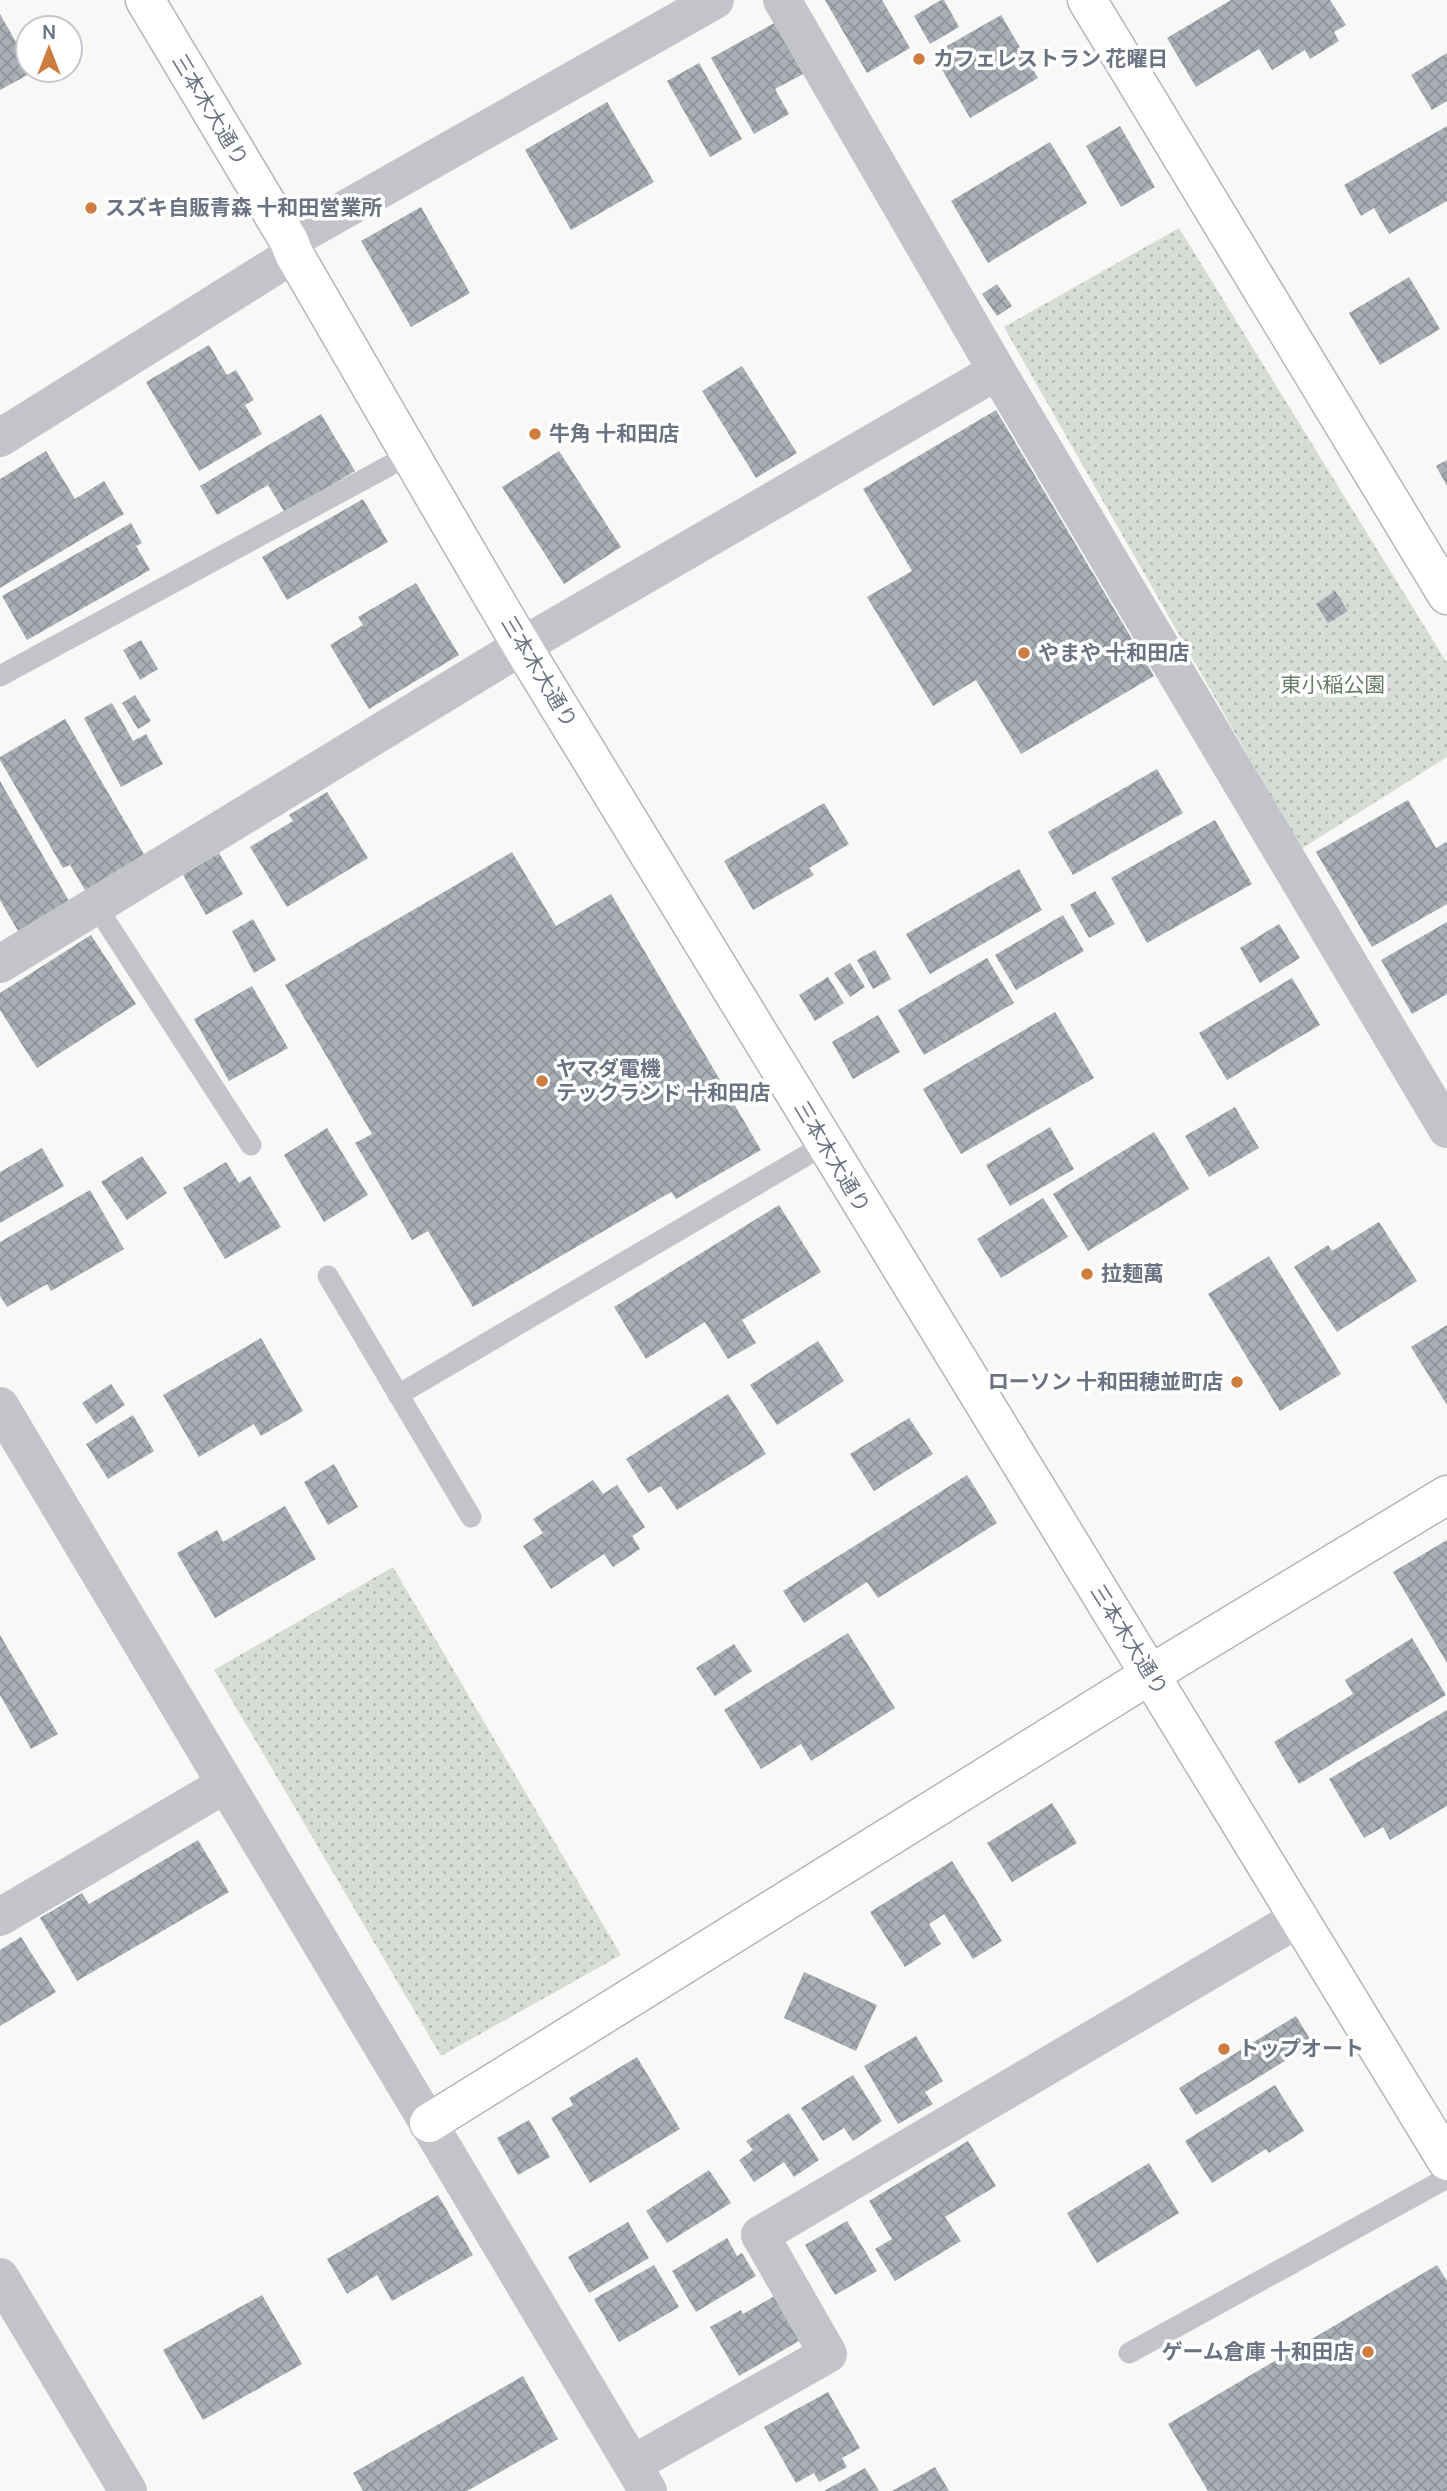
<svg xmlns="http://www.w3.org/2000/svg" width="1447" height="2491" viewBox="0 0 1447 2491" font-family="Manrope,'Noto Sans JP',sans-serif">
	<style>
		.green { fill: url(#green-dots) }
		.building { fill: url(#building-cross-hatch) }
		.lines { fill: none; stroke-linecap: round; stroke-linejoin: round }
		.secondary-casing { stroke: #b3b6bb; stroke-width: 41 }
		.lane { stroke: #c2c4c9; stroke-width: 21 }
		.street { stroke: #c2c4c9; stroke-width: 38 }
		.secondary { stroke: #fff; stroke-width: 38 }
		.poi-dot { fill: #ce7d40; stroke: #fff; stroke-width: 2.5 }
		.labels { text-anchor: middle; stroke-width: 7; stroke-linejoin: round; paint-order: stroke }
		.poi-label { font-size: 21px; font-weight: bold; fill: #6b7383; stroke: #fff; text-anchor: start }
		.street-label { font-size: 21px; fill: #6b7383; stroke: #fff }
		.park-label { font-size: 21px; fill: #697b69; stroke: #fff }
	</style>
	<defs>
		<pattern id="green-dots" width="8" height="8" patternUnits="userSpaceOnUse" patternTransform="scale(1.75)"><rect width="8" height="8" fill="#d7dcd6"/><path d="M2 2h.1M6 6h.1" fill="none" stroke="#b2b7b3" stroke-width="1.8" stroke-linecap="round"/></pattern>
		<pattern id="building-cross-hatch" width="8" height="8" patternUnits="userSpaceOnUse" patternTransform="scale(1.75)"><rect width="8" height="8" fill="#aaaeb5"/><path d="M0 0l8 8M0 8l8-8" fill="none" stroke="#8e9299"/></pattern>
	</defs>
	<rect width="100%" height="100%" fill="#f8f8f6"/>
	<path class="green" d="M1179 228 1447 663V757L1301 849 1004 327Z
		M393 1567 621 1955 441 2056 214 1670Z"/>
	<path class="building" d="M825 0H882L910 48 867 73Z
		M941 0H944L959 27 930 44 914 16Z
		M1231 0H1330L1346 25 1334 32 1339 41 1310 59 1305 50 1272 70 1259 49 1196 87 1167 38Z
		M0 14 28 63V70L33 72 0 90Z
		M1001 15 1038 78 970 118 933 54Z
		M776 22 805 73 775 89 789 114 754 134 711 58Z
		M1447 53V101L1432 110 1411 75Z
		M699 63 742 139 710 157 667 81Z
		M607 102 654 182 571 230 525 150Z
		M1120 126 1155 187 1121 207 1086 146Z
		M1447 126V201L1389 234 1374 208 1361 216 1344 185Z
		M1050 142 1087 203 988 263 951 201Z
		M421 207 470 293 411 327 361 241Z
		M1409 277 1440 329 1380 365 1349 313Z
		M997 284 1012 306 997 316 982 294Z
		M209 345 227 375 236 370 254 400 245 405 262 434 199 471 146 382Z
		M742 366 797 453 756 478 702 391Z
		M996 410 1154 676 1021 754 976 680 933 706 867 597 912 571 863 489Z
		M321 414 355 471 285 513 268 485 217 515 200 486Z
		M46 451 75 499 104 481 124 514 0 588V479Z
		M559 451 621 547 564 584 502 487Z
		M1447 460V486L1436 466Z
		M363 499 388 542 287 600 262 557Z
		M131 523 142 543 136 546 150 570 27 640 2 596Z
		M416 583 459 655 369 709 330 645 363 625 358 617Z
		M1335 591 1348 611 1328 623 1316 604Z
		M141 640 158 669 140 680 123 650Z
		M135 695 151 721 138 729 122 703Z
		M112 703 133 741 146 734 163 764 121 787 84 718Z
		M65 719 148 861 88 895 70 865 63 868 0 760V757Z
		M1157 769 1183 813 1073 875 1048 832Z
		M0 781 69 901 18 931 0 900Z
		M327 792 368 858 287 907 250 847 293 821 289 815Z
		M1408 800 1436 848 1446 842 1447 844V904L1372 947 1316 852Z
		M824 803 849 844 809 868 814 875 753 910 724 861Z
		M1215 820 1252 884 1147 943 1111 878Z
		M512 852 556 926 611 894 761 1150 676 1199 671 1192 473 1307 428 1231 412 1240 355 1143 372 1134 285 985Z
		M219 853 243 894 206 915 183 875Z
		M1019 869 1042 910 930 974 906 934Z
		M1095 891 1115 924 1089 938 1070 905Z
		M1063 915 1084 951 1016 990 995 955Z
		M253 919 276 960 254 973 232 931Z
		M1447 922V994L1412 1014 1381 960Z
		M1279 924 1300 958 1260 983 1240 948Z
		M91 935 136 1004 37 1068 0 1010V993Z
		M875 950 891 979 873 989 857 960Z
		M987 958 1014 1003 924 1055 898 1010Z
		M850 963 865 987 850 997 834 973Z
		M828 977 844 1003 815 1021 799 995Z
		M1292 978 1320 1025 1227 1080 1199 1033Z
		M252 986 288 1048 229 1081 194 1019Z
		M1055 1012 1094 1078 961 1154 923 1089Z
		M878 1015 900 1052 853 1079 832 1042Z
		M1235 1107 1259 1148 1209 1177 1185 1136Z
		M1050 1127 1074 1169 1010 1206 986 1165Z
		M327 1128 368 1195 324 1222 284 1155Z
		M1154 1132 1189 1189 1088 1251 1053 1194Z
		M42 1148 64 1186 0 1223V1172Z
		M142 1156 167 1193 127 1220 101 1182Z
		M226 1162 239 1183 250 1176 281 1227 225 1259 183 1188Z
		M90 1190 124 1249 51 1291 47 1284 7 1307 0 1296V1242Z
		M1043 1198 1068 1237 1001 1278 977 1239Z
		M779 1205 821 1272 742 1320 756 1343 728 1359 705 1322 646 1359 614 1307Z
		M1379 1222 1417 1281 1337 1332 1294 1267 1328 1245 1332 1251Z
		M1269 1256 1341 1374 1280 1411 1208 1294Z
		M1447 1325V1405L1411 1347Z
		M261 1338 303 1411 261 1436 254 1424 199 1457 163 1395Z
		M818 1341 844 1381 777 1425 750 1385Z
		M111 1384 125 1405 96 1424 82 1403Z
		M728 1394 766 1454 677 1510 661 1486 648 1493 626 1459Z
		M133 1415 154 1451 108 1479 86 1444Z
		M909 1418 933 1454 874 1491 850 1454Z
		M334 1464 358 1507 328 1525 304 1482Z
		M967 1475 997 1523 878 1598 867 1582 804 1623 783 1591Z
		M593 1480 603 1494 617 1485 645 1527 632 1536 640 1549 613 1567 604 1554 551 1589 523 1546 543 1533 533 1519Z
		M285 1506 316 1559 215 1618 177 1553 217 1530 223 1542Z
		M1447 1540V1663L1393 1572Z
		M848 1633 895 1708 811 1761 801 1744 761 1769 724 1710Z
		M0 1635 58 1734 31 1749 0 1695Z
		M1412 1638 1446 1695 1299 1784 1274 1742 1353 1694 1345 1680Z
		M734 1644 752 1671 715 1696 696 1668Z
		M1447 1710V1806L1390 1840 1383 1827 1364 1838 1329 1779Z
		M1052 1803 1077 1843 1012 1882 987 1843Z
		M198 1840 229 1892 77 1981 40 1918 82 1893 89 1904Z
		M952 1861 1002 1941 973 1959 944 1914 929 1924 941 1944 905 1967 870 1912Z
		M21 1937 56 1992 0 2026V1950Z
		M804 1972 877 2005 856 2051 784 2018Z
		M1296 2016 1313 2044 1196 2115 1179 2088Z
		M916 2036 943 2081 925 2092 933 2104 898 2124 864 2066Z
		M637 2057 680 2129 590 2183 551 2118 573 2105 569 2098Z
		M853 2075 882 2121 853 2141 844 2128 823 2141 801 2108Z
		M1275 2085 1304 2131 1269 2153 1266 2149 1212 2183 1185 2141Z
		M789 2113 819 2160 794 2177 784 2162 754 2182 739 2160 753 2150 746 2141Z
		M529 2120 550 2157 518 2175 497 2138Z
		M968 2141 996 2186 945 2217 961 2241 895 2281 875 2249 892 2239 869 2201Z
		M1149 2163 1179 2213 1097 2263 1067 2213Z
		M709 2170 731 2203 667 2243 646 2211Z
		M438 2195 473 2255 392 2301 377 2275 347 2294 327 2259Z
		M847 2221 877 2271 835 2295 805 2245Z
		M628 2222 649 2258 589 2293 568 2257Z
		M727 2238 737 2256 742 2253 756 2276 696 2312 672 2271Z
		M654 2265 679 2307 619 2342 594 2299Z
		M1437 2265 1447 2281V2491H1208L1168 2424Z
		M778 2294 804 2338 739 2376 710 2327 741 2310 743 2314Z
		M262 2295 302 2364 203 2420 163 2350Z
		M523 2376 558 2439 467 2491H363L353 2473Z
		M828 2392 860 2448 842 2458 847 2467 819 2482 814 2473 796 2483 764 2427Z
		M935 2467 949 2491H892Z
		M865 2468 879 2491H824Z"/>
	<g class="lines">
		<defs>
			<path id="secondary" d="M145 0 289 241 294 254C371 386 447 520 525 651 829 1157 1140 1658 1447 2161
				M1087 0 1447 595
				M429 2123 1151 1674 1447 1495"/>
		</defs>
		<use href="#secondary" class="secondary-casing"/>
		<path class="lane" d="M0 676 411 454
			M96 906 251 1145
			M328 1276 471 1517
			M398 1395 824 1145
			M1129 2353 1447 2178"/>
		<path class="street" d="M782 0 997 371 1447 1129
			M289 241 715 0
			M0 438 294 254
			M0 964 522 646 997 371
			M0 1406 648 2491
			M0 1917 226 1784
			M0 2277 128 2491
			M633 2464 828 2354 760 2235 1299 1918"/>
		<use href="#secondary" class="secondary"/>
	</g>
	<g class="poi-dot">
		<circle cx="919" cy="59" r="7"/>
		<circle cx="91" cy="208" r="7"/>
		<circle cx="535" cy="434" r="7"/>
		<circle cx="1024" cy="653" r="7"/>
		<circle cx="542" cy="1081" r="7"/>
		<circle cx="1087" cy="1274" r="7"/>
		<circle cx="1237" cy="1382" r="7"/>
		<circle cx="1224" cy="2049" r="7"/>
		<circle cx="1368" cy="2352" r="7"/>
	</g>
	<g class="labels">
		<g class="poi-label">
			<text x="933" y="66">カフェレストラン 花曜日</text>
			<text x="105" y="215">スズキ自販青森 十和田営業所</text>
			<text x="549" y="441">牛角 十和田店</text>
			<text x="1038" y="660">やまや 十和田店</text>
			<text x="556" y="1076">ヤマダ電機<tspan x="556" dy="24">テックランド 十和田店</tspan></text>
			<text x="1101" y="1281">拉麺萬</text>
			<text x="1223" y="1389" text-anchor="end">ローソン 十和田穂並町店</text>
			<text x="1238" y="2056">トップオート</text>
			<text x="1354" y="2359" text-anchor="end">ゲーム倉庫 十和田店</text>
		</g>
		<g class="street-label">
			<text transform="translate(210 110) rotate(59)" y="7">三本木大通り</text>
			<text transform="translate(539 672) rotate(59)" y="7">三本木大通り</text>
			<text transform="translate(832 1157) rotate(59)" y="7">三本木大通り</text>
			<text transform="translate(1129 1640) rotate(58)" y="7">三本木大通り</text>
		</g>
		<g class="park-label">
			<text x="1333" y="692">東小稲公園</text>
		</g>
	</g>
	<g transform="translate(49 49)"><circle r="33" fill="#ffffff" stroke="#c4c7cd" stroke-width="2"/>
	<path d="M0-5L12 26L0 18L-12 26Z" fill="#ce7d40"/>
	<text y="-10" font-size="19" font-weight="bold" text-anchor="middle" fill="#6b7383">N</text>
	</g>
</svg>
